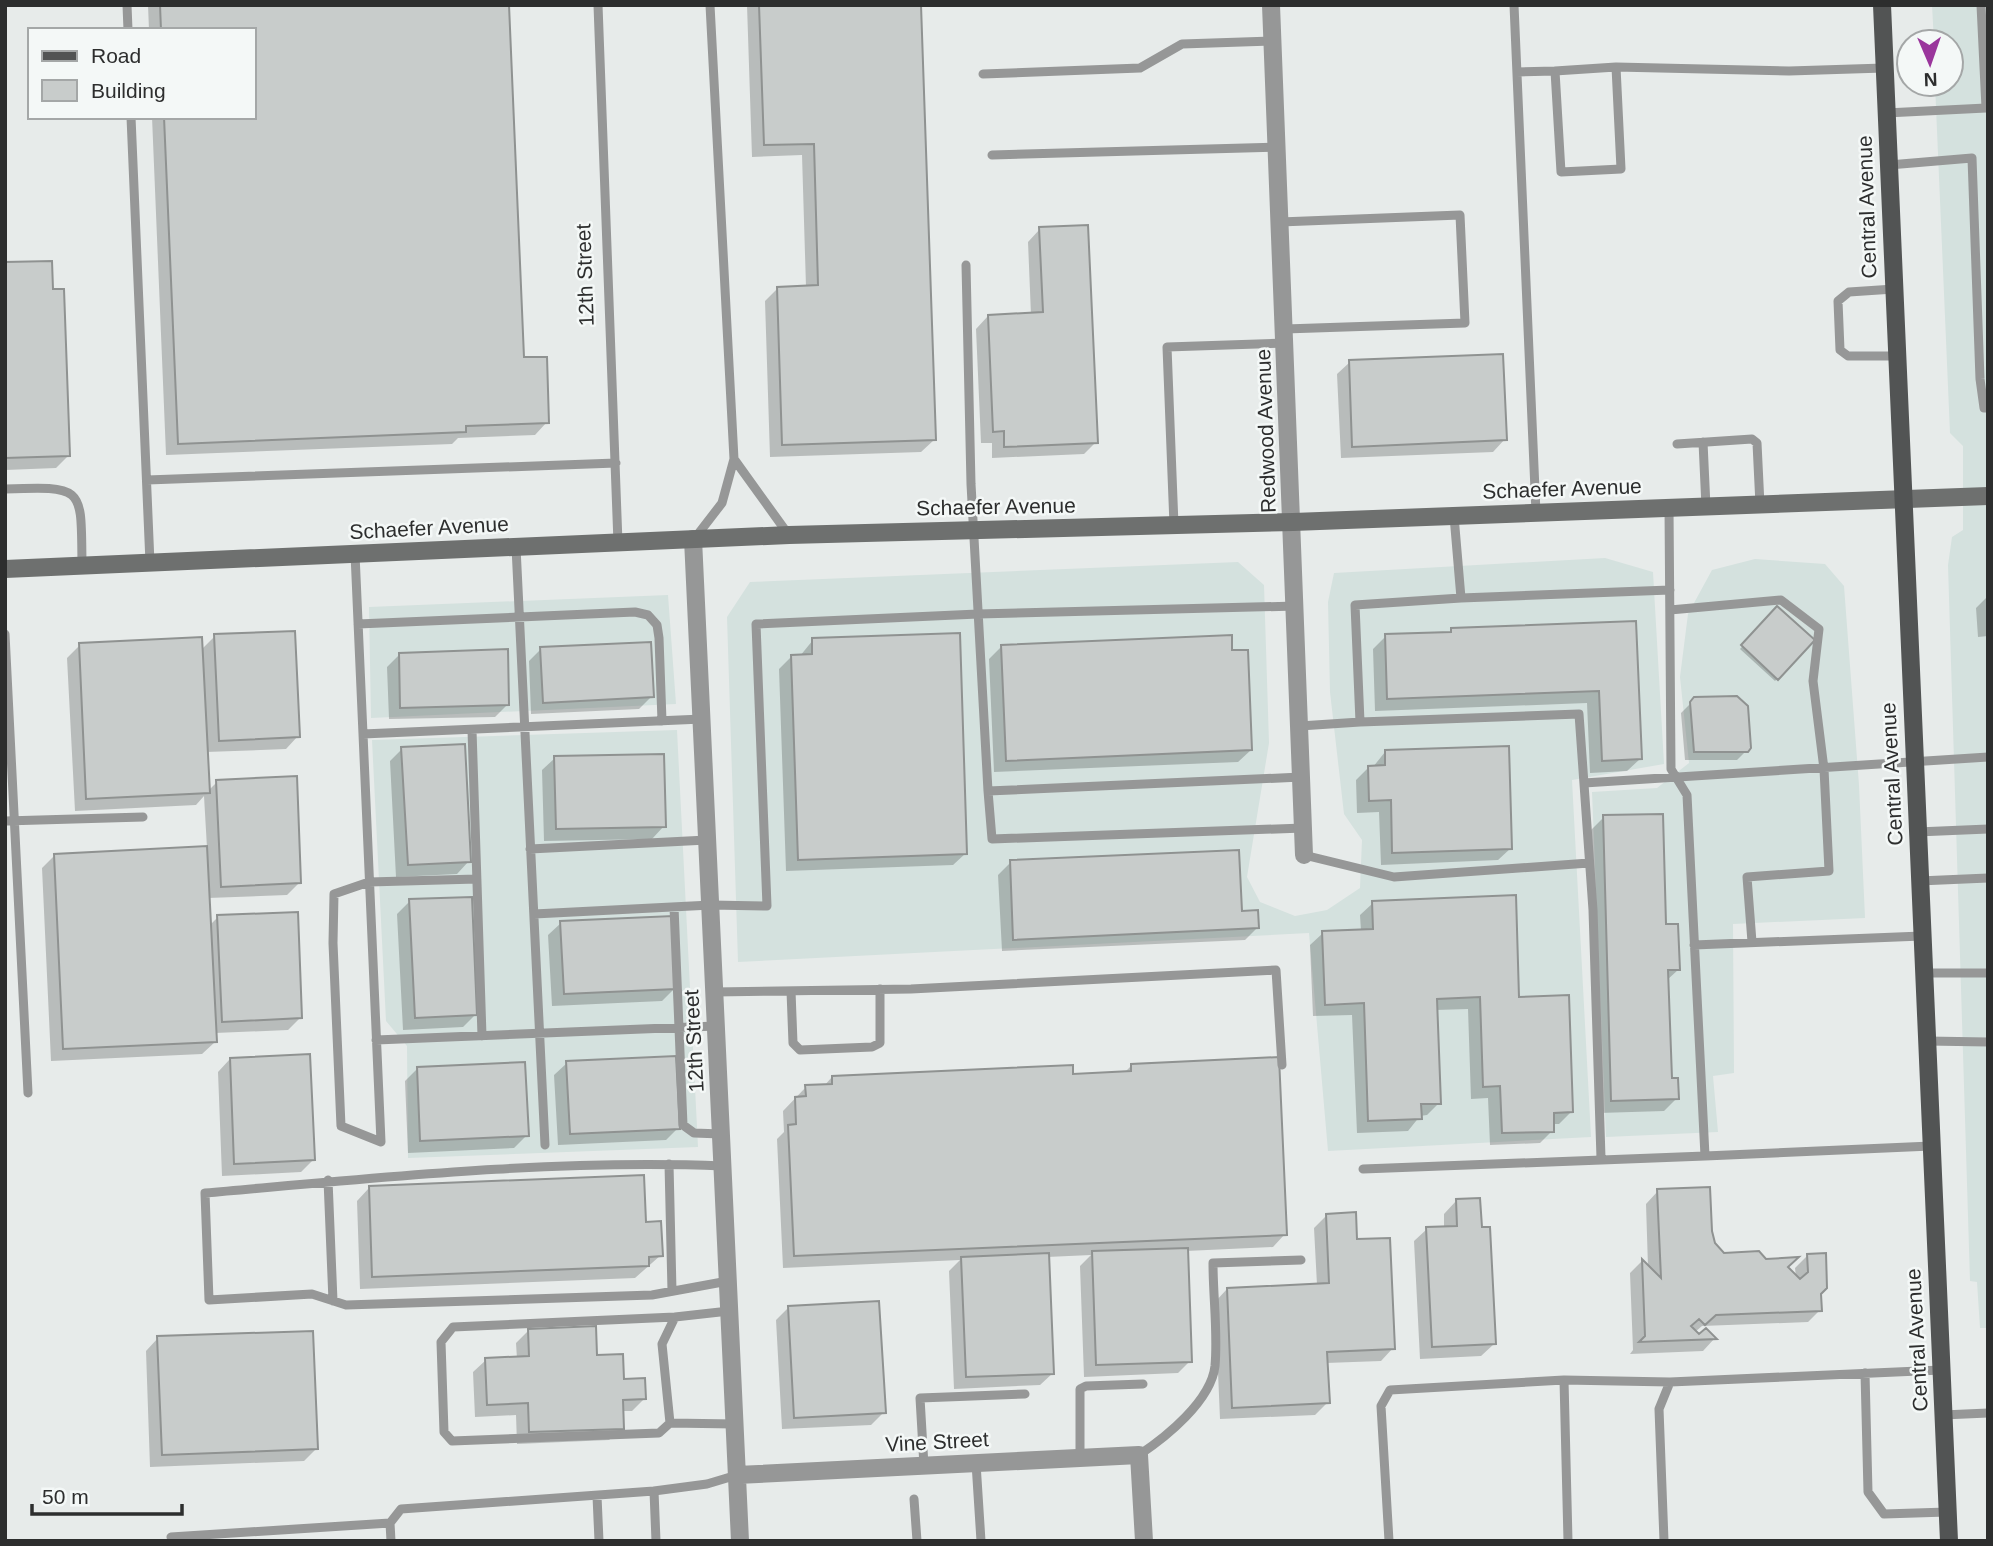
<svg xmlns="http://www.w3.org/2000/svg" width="1993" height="1546" viewBox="0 0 1993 1546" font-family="Arial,sans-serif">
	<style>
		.built { fill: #d4e1de }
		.shadow { fill: #0003 }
		.building { fill: #c8cccb; stroke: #8f9291; stroke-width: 2 }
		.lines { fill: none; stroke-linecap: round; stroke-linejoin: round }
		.lane { stroke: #969797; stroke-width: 9 }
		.street { stroke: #969797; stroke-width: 18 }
		.secondary { stroke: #6e706f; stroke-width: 18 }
		.primary { stroke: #525454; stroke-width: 18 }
		.labels { text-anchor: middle; stroke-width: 5; stroke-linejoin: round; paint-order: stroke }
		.street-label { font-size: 21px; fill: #2d2e2e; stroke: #f4f8f7 }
	</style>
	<rect width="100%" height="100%" fill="#e7ebea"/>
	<path class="built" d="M1932 5H1988V1328H1980L1977 1282 1970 1281 1948 565 1952 537 1963 530V446L1950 433 1935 84H1951V42H1934Z
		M1605 558 1653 572 1664 764 1572 780 1591 1137 1328 1151 1309 933 738 962 727 617 750 582 1238 562 1264 585 1269 743 1247 877 1260 902 1295 916 1327 910 1360 888 1362 840 1344 814 1330 692 1328 602 1334 573Z
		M1755 559 1825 564 1844 586 1859 785 1865 918 1733 924 1734 1073 1713 1076 1718 1132 1606 1137 1592 792 1657 788 1689 763 1680 677 1688 614 1712 570Z
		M668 595 676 704 371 718 369 607Z
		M677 730 698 1147 408 1158 407 1046 386 1021 372 740Z"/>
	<path class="shadow" d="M148 5H508L522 359 547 422 535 435 458 438 452 444 166 455 152 117H254V30H149Z
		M747 5H920L934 440 921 452 770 457 765 301 778 288 806 287 802 155 752 157Z
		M1040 229 1096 442 1084 454 992 458V443H981L976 329 988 316 1031 315 1028 242Z
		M5 264 51 291 69 455 56 468 5 470Z
		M1350 362 1505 439 1493 452 1341 458 1337 374Z
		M1988 596V636L1978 637 1976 608Z
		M1777 609 1812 641 1775 681 1740 649Z
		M1635 623 1640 759 1627 771 1590 773 1587 703 1375 711 1373 649 1386 636 1448 634 1452 630Z
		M215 636 298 736 286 749 206 752 208 791 217 782 300 882 287 895 208 898 209 926 218 917 301 1017 288 1030 215 1033V1042L202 1054 51 1061 42 868 55 855 207 848 204 796 196 805 75 811 67 658 80 645 201 650Z
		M813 640 966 853 953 865 786 871 779 669 792 656H800Z
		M1002 646 1231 652 1251 750 1238 762 994 772 989 659Z
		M541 649 652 696 639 709 531 714 529 661Z
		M400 654 508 704 495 717 389 719 387 667Z
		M1695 699 1746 751 1737 760H1685L1681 713Z
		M402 749 469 861 457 874 396 877 390 761Z
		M1385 752 1511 848 1498 860 1381 865 1379 812 1357 813 1356 780 1369 767H1373Z
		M555 758 664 826 652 839 544 841 542 770Z
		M1604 817 1665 926 1678 970 1667 980 1670 1080 1677 1098 1664 1111 1599 1113 1591 830Z
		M1011 862 1240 913 1258 927 1245 940 1002 951 998 875Z
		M410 901 476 1014 463 1027 403 1030 397 914Z
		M1373 903 1518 998 1572 1111 1559 1124H1552V1131L1540 1143 1490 1145 1488 1098 1471 1099 1468 1009 1436 1010 1439 1103 1427 1115 1420 1116 1408 1131 1357 1133 1352 1015 1313 1016 1310 945 1323 933 1361 931 1360 915Z
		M561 923 675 988 662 1001 552 1006 548 935Z
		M230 1059 313 1160 301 1172 222 1176 218 1072Z
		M567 1063 678 1128 666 1140 558 1145 554 1075Z
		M1131 1066 1285 1234 1273 1247 1186 1251 1190 1361 1178 1373 1084 1377 1080 1266 1091 1255 1047 1257 1053 1373 1040 1385 954 1389 949 1271 960 1260 783 1268 777 1139 784 1132 783 1111 806 1087 824 1086 832 1077 1071 1076 1124 1073Z
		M417 1069 527 1135 514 1148 408 1153 405 1081Z
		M369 1188 645 1223 661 1255 635 1278 360 1289 357 1201Z
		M1658 1191 1710 1231 1713 1244 1723 1254 1765 1260 1786 1267 1796 1277 1795 1268 1808 1255 1819 1294 1820 1310 1808 1322 1702 1326 1695 1332 1699 1337 1714 1339 1703 1351 1630 1354 1633 1350 1630 1273 1642 1261 1648 1267 1646 1204Z
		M1456 1201 1494 1344 1481 1356 1420 1359 1414 1241 1427 1229 1444 1228V1214Z
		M1327 1215 1355 1241 1393 1348 1381 1361 1326 1363 1328 1402 1315 1415 1220 1419 1215 1302 1227 1289 1317 1285 1314 1228Z
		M788 1308 884 1412 871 1425 782 1429 776 1320Z
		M529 1330 596 1356 644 1399 632 1411H621L622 1428 609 1440 517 1444 516 1415 475 1417 473 1372 486 1360 517 1359 516 1343Z
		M158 1338 316 1449 304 1461 150 1467 146 1351Z"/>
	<path class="building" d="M160 5H509L524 357H547L549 423 466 426V432L178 444 164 117H254V30H161Z
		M759 5H921L936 440 782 445 777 287 818 285 814 144 764 145Z
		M1088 225 1098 443 1004 447V431L993 432 988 315 1043 312 1039 227Z
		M52 261 53 289H64L70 456 5 458V262Z
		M1503 354 1507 440 1352 447 1349 360Z
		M1777 606 1815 640 1778 680 1741 645Z
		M1636 621 1642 759 1602 761 1599 691 1387 699 1385 634 1451 632V628Z
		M295 631 300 737 219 741 214 634Z
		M960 633 967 854 798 860 791 655 812 654V638Z
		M1232 635V650H1248L1252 750 1006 761 1001 645Z
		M202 637 210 793 86 799 79 643Z
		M651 642 654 697 543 703 540 647Z
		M508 649 509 705 400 708 399 653Z
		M1737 696 1748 706 1751 748 1748 752H1694L1690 702 1694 697Z
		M465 744 471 862 408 865 401 747Z
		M1509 746 1512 849 1392 853 1391 800 1369 801 1368 766 1385 765V750Z
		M664 754 666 827 556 829 554 756Z
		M297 776 301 883 221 887 216 780Z
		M1663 814 1666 924H1678L1680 970H1668L1672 1078H1678L1679 1099 1611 1101 1603 815Z
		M207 846 217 1042 63 1049 54 854Z
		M1239 850 1242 911 1258 910 1259 928 1013 940 1010 860Z
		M1516 895 1519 997 1569 995 1573 1112 1554 1113V1132L1502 1133 1500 1086 1483 1087 1480 997 1437 999 1441 1104H1421L1422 1119 1368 1121 1364 1003 1325 1005 1322 931 1373 929 1372 901Z
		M472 897 477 1015 415 1018 409 899Z
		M298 912 302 1018 222 1022 217 915Z
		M673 916 676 989 564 994 560 921Z
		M310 1054 315 1160 234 1164 230 1058Z
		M676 1056 680 1129 570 1134 566 1061Z
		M1279 1057 1287 1235 794 1256 788 1125 796 1124 795 1097 806 1096 805 1085 832 1084V1076L1073 1065V1074L1131 1071V1064Z
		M525 1062 529 1136 420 1141 417 1067Z
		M644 1175 646 1222 661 1221 663 1256 649 1257V1266L372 1277 369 1186Z
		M1710 1187 1712 1231 1715 1243 1724 1253 1759 1251 1766 1259 1799 1257 1788 1267 1800 1279 1808 1272 1807 1254 1826 1253 1827 1288 1821 1294 1822 1311 1716 1315 1705 1325 1699 1319 1691 1326 1699 1334 1706 1328 1717 1339 1639 1342 1645 1336 1642 1259 1661 1278 1657 1189Z
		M1480 1198 1482 1227H1490L1496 1344 1432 1347 1426 1227 1457 1226 1456 1199Z
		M1356 1212 1357 1239 1390 1238 1395 1349 1327 1352 1330 1403 1232 1408 1227 1288 1329 1283 1326 1214Z
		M1188 1248 1192 1362 1096 1365 1092 1251Z
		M1049 1253 1054 1374 966 1377 961 1257Z
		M879 1301 886 1413 794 1418 788 1306Z
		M596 1326 597 1355 623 1354 624 1379 645 1378 646 1399 623 1400 624 1429 529 1432 528 1403 487 1405 485 1358 529 1356 528 1329Z
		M313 1331 318 1449 162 1455 157 1336Z"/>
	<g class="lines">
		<path class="lane" d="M127 5 128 30
			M598 5 618 543
			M1514 5 1536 513
			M1555 71 1616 67
			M1517 72 1555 71 1561 172 1621 169 1616 67 1789 71 1884 68
			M983 74 1140 68 1182 44 1273 41
			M1886 113 1986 108 1981 5
			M131 117 150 563
			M992 155 1277 147
			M1889 165 1972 158 1980 379 1984 408H1988
			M1280 222 1460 215 1465 323 1285 329
			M966 265 971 484 988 791 1301 777
			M1894 289 1849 292 1838 301 1840 350 1848 356H1896
			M1703 442 1706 507
			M1677 444 1752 439 1757 443 1760 505
			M734 459 788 534
			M147 480 616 463
			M5 489C86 486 81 487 82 566
			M1669 508 1671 769 1687 795 1705 1156 1931 1146
			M1454 516 1461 598 1355 605 1360 722 1579 714 1593 910 1601 1158
			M1174 525 1167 347 1286 343
			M695 538 722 503 734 459 710 5
			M516 547 545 1145
			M355 554 363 734 702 719
			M1461 598 1670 590
			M1670 610 1781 600 1819 629 1813 681 1824 769 1829 871 1747 877 1752 942
			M358 624 635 612 648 615 657 625 659 638 662 721
			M5 634 28 1093
			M1300 726 1360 722
			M472 730 482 1036
			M363 734C369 870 375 1006 381 1142L341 1126 333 943 334 894 369 882 477 879
			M1584 783 1988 757
			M988 791 992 839 1303 828
			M5 821 143 817
			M1917 832 1988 829
			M530 849 707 840
			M1304 855 1394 877 1589 863
			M1919 881 1988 878
			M674 907 683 1125 694 1133 721 1134
			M534 914 711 905 767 906 756 624 978 614 1296 606
			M1694 945 1922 936
			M1923 973H1988
			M791 991 793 1043 800 1050 872 1047 880 1043V989
			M714 992 911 989 1276 970 1282 1065
			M376 1040 716 1026
			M1927 1041 1988 1042
			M669 1164 672 1291
			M723 1166C550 1159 376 1178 205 1193L209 1300 312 1294 346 1305 652 1295 728 1281
			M1363 1169 1705 1156
			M328 1180 333 1301
			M729 1311 675 1317 662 1344 670 1423 735 1424
			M1865 1373 1868 1492 1884 1514 1947 1512
			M1564 1380 1568 1541
			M1943 1415 1988 1413
			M670 1423 659 1433 452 1441 444 1432 441 1342 453 1327 675 1317
			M1139 1455C1166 1437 1211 1401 1215 1366 1218 1333 1213 1297 1213 1263L1301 1260
			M1080 1457V1389L1086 1386 1143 1384
			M976 1463 981 1541
			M924 1466 920 1398 1025 1394
			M654 1491 707 1484 737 1475
			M597 1496 599 1541
			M914 1499 917 1541
			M172 1541 171 1537 390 1523
			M391 1541 390 1523 401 1509 654 1491 656 1541
			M1389 1541 1381 1406 1390 1390 1564 1380 1670 1382
			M1664 1541 1659 1409 1670 1382 1941 1370"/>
		<path class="street" d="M1271 5 1304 855
			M693 539 740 1541
			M737 1475 1139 1455 1144 1541"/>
		<path class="secondary" d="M5 569 789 535 1293 522 1988 496"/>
		<path class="primary" d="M1882 5 1949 1541"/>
	</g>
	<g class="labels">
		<g class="street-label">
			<text transform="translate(1867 207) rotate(-92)" y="7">Central Avenue</text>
			<text transform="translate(585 275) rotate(-92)" y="7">12th Street</text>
			<text transform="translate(1266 431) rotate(-92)" y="7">Redwood Avenue</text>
			<text transform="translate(1562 489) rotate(-2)" y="7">Schaefer Avenue</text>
			<text transform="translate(996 507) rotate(-1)" y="7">Schaefer Avenue</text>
			<text transform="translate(429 528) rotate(-3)" y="7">Schaefer Avenue</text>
			<text transform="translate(1892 774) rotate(-93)" y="7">Central Avenue</text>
			<text transform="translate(694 1041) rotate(-93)" y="7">12th Street</text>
			<text transform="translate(1917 1340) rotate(-93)" y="7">Central Avenue</text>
			<text transform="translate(937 1442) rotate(-3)" y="7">Vine Street</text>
		</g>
	</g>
	<rect width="1993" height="1546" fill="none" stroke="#2d2e2e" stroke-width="14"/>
	<rect x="28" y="28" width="228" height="91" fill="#f4f8f7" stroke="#a4a7a7" stroke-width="2"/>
	<rect x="42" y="51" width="35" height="10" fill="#525454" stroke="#a4a7a7" stroke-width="2"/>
	<text x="91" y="63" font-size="21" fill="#2d2e2e">Road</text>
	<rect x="42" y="80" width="35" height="21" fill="#c8cccb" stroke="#a4a7a7" stroke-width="2"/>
	<text x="91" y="98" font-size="21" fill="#2d2e2e">Building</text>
	<g transform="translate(1930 63) rotate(178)"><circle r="33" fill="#f4f8f7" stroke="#a4a7a7" stroke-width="2"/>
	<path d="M0-5L12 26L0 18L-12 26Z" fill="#9a369c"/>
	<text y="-10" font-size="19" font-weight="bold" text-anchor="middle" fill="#2d2e2e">N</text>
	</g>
	<path d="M32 1504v10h150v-10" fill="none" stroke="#2d2e2e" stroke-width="3.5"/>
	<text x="42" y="1504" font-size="21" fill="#2d2e2e" stroke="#f4f8f7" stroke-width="5" paint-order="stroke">50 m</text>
</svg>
